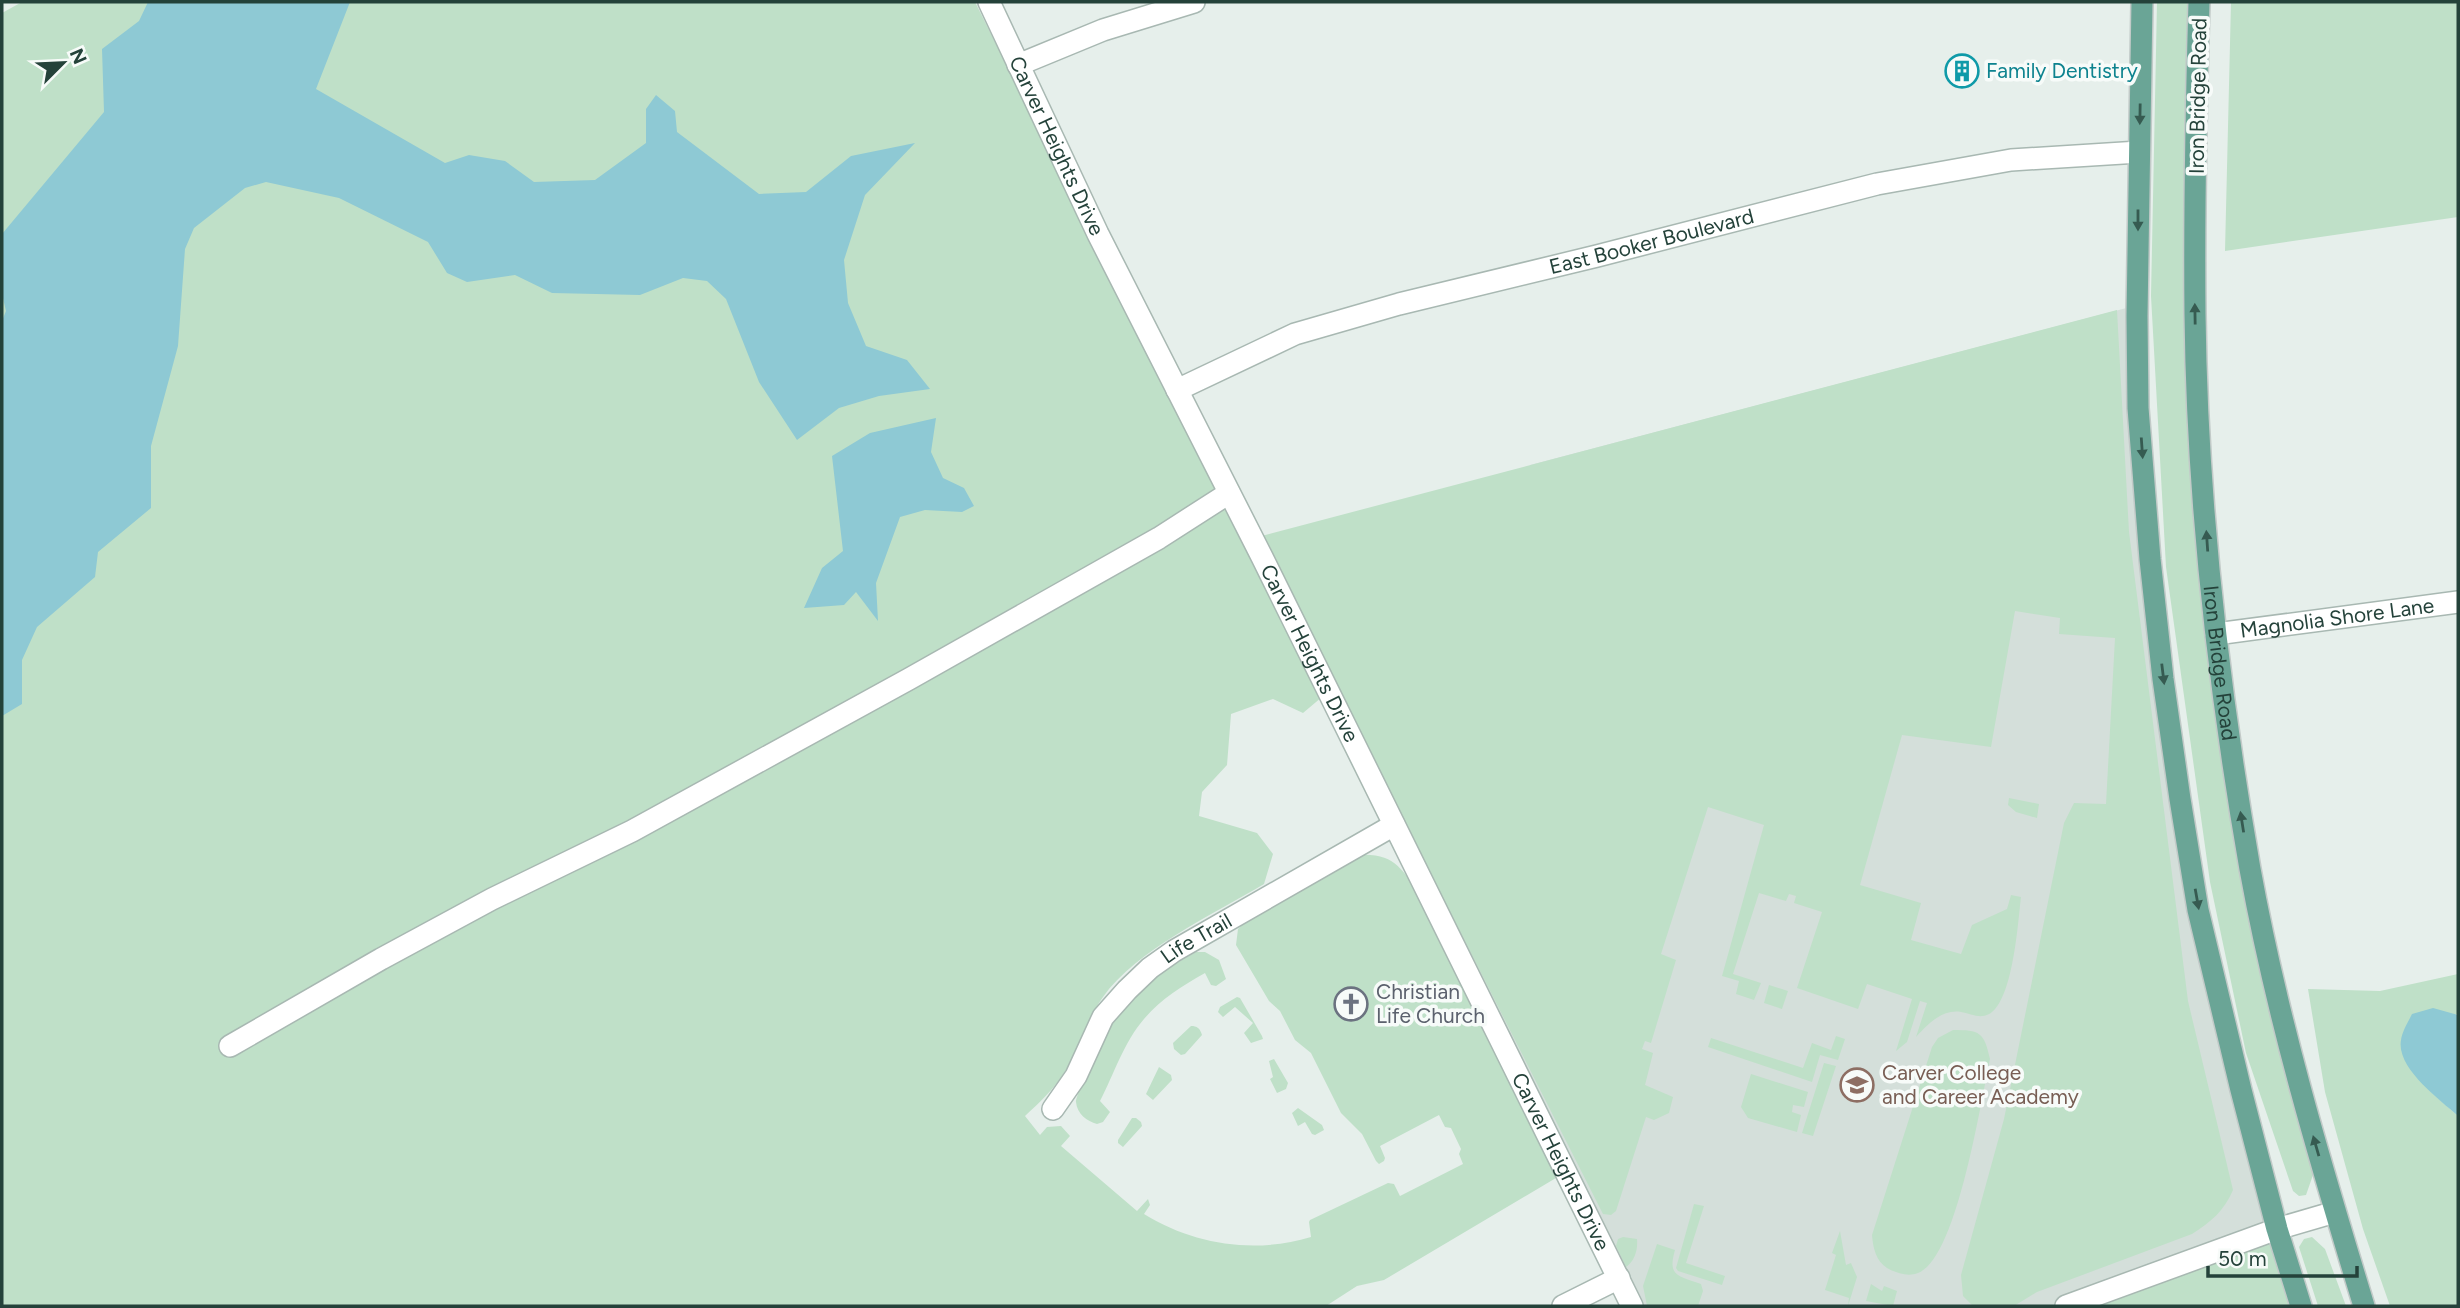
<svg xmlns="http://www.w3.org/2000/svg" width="2460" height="1308" viewBox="0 0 2460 1308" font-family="Figtree,sans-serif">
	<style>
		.built { fill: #d4dfda }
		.green { fill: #bfe0c8 }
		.water { fill: #8ec9d4 }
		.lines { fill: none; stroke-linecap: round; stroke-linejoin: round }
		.minor-casing { stroke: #a8b8b2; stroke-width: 24 }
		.major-casing { stroke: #c2cac8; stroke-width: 24 }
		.minor { stroke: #fff; stroke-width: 21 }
		.major { stroke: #6aa596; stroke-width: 21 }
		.oneway { fill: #365b51 }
		.labels { text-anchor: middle; stroke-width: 7; stroke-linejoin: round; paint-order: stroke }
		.culture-label { font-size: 21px; fill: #0d838f; stroke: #f7fbf9; text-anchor: start }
		.street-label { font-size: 21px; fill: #24423a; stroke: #f7fbf9 }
		.worship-label { font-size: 21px; fill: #5b616d; stroke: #f7fbf9; text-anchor: start }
		.education-label { font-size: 21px; fill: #785e54; stroke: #f7fbf9; text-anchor: start }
	</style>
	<rect width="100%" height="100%" fill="#e6efeb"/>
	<path class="built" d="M2134 306 2178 801 2276 1228 2064 1306H1641L1429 892 1530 465Z"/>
	<path class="green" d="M22 2H975L1322 697 1303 713 1273 699 1231 714 1227 765 1202 792 1199 816 1257 833 1273 854 1264 884C1214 914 1136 950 1103 997 1086 1021 1079 1049 1064 1073 1053 1090 1039 1103 1025 1116L1040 1135 1047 1127 1061 1126 1070 1136 1061 1146 1137 1211 1148 1199 1150 1205 1144 1214C1194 1245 1255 1254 1311 1237L1309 1222 1310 1220 1388 1183 1394 1184 1400 1196 1463 1164 1459 1154 1461 1149 1451 1128 1445 1127 1439 1115 1380 1146 1385 1158 1384 1161 1379 1164 1376 1161 1362 1134 1341 1113 1311 1053 1295 1040 1280 1011 1269 1001 1236 945 1238 929 1244 923 1359 855C1396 853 1401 870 1422 896L1561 1175 1384 1280 1357 1286 1326 1306H2V13Z
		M2157 2H2192L2188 371 2260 962 2313 1175 2306 1195 2299 1196 2293 1191 2246 1053 2210 882 2166 567 2151 296Z
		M2231 2H2458V217L2225 251Z
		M2117 310 2129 532 2188 1001 2233 1190C2224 1211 2211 1222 2192 1234L2037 1292 2014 1306H1973L1963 1296 1961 1275 2004 1119 2064 823 2074 803 2106 804 2115 638 2059 634 2060 618 2015 611 1991 747 1902 735 1860 885 1921 903 1911 940 1961 954 1972 925 2007 909 2011 895 2021 897C2018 920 2013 1014 1983 1016 1976 1017 1968 1013 1961 1012 1942 1009 1928 1024 1916 1037L1927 1003 1920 1001 1907 1042 1896 1051 1912 999 1867 984 1858 1009 1797 988 1822 912 1794 903 1796 896 1789 894 1786 901 1759 893 1733 974 1761 983 1754 1000 1736 994 1739 981 1722 976 1764 825 1708 807 1661 954 1676 960 1651 1043 1645 1041 1642 1049 1653 1053 1645 1085 1673 1097 1669 1113 1654 1120 1646 1117 1616 1211 1611 1215 1603 1214 1437 886 1429 892 1254 538Z
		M2009 798 2039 804 2037 818 2016 812 2008 805Z
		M1196 952H1205L1219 960 1226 979 1216 986 1211 985 1205 973C1182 986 1161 999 1144 1019 1124 1042 1114 1074 1100 1101L1110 1112 1103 1122 1097 1124C1087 1121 1077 1114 1076 1102 1076 1093 1109 1028 1116 1018 1123 1008 1132 997 1141 988 1157 974 1177 963 1196 952Z
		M2458 974V1015L2456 1014 2431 1092 2458 1116V1306H2390L2363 1229 2325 1092 2308 989 2380 991Z
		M1769 985 1788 991 1782 1009 1764 1003Z
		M1237 997 1240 998 1262 1036 1263 1039 1251 1043 1244 1033 1253 1023 1235 1007 1223 1017 1218 1012 1220 1007Z
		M1191 1026C1197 1026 1200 1028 1202 1035L1185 1054 1181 1055 1174 1049 1173 1043Z
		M1953 1030C1980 1030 1984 1032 1990 1059 1981 1100 1957 1259 1918 1273 1908 1277 1896 1273 1887 1268 1876 1261 1873 1248 1872 1235L1932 1047 1938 1038Z
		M1836 1036 1845 1039 1838 1060 1820 1055 1812 1082 1708 1047 1711 1038 1803 1068 1812 1043 1831 1050Z
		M1274 1059 1288 1083 1286 1089 1277 1093 1270 1079 1273 1077 1269 1061Z
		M1824 1063 1836 1066 1813 1136 1802 1133Z
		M1159 1067 1171 1075 1172 1080 1153 1100 1146 1094Z
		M1751 1074 1808 1092 1804 1107 1793 1105 1792 1112 1801 1115 1797 1132 1748 1118 1741 1107Z
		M1298 1108 1322 1125 1324 1130 1315 1135 1312 1134 1305 1122 1298 1126 1292 1113Z
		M1132 1118H1136L1141 1122 1142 1126 1123 1147 1118 1143V1140Z
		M1694 1204 1704 1206 1686 1263 1725 1276 1722 1285 1678 1271 1676 1268Z
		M1840 1231 1846 1265 1851 1263 1857 1277 1848 1306 1849 1298 1825 1290 1836 1255 1832 1253Z
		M2274 1236 2298 1306H2078Z
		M1623 1237 1637 1239C1638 1249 1635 1261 1626 1267L1616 1246 1618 1239Z
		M2312 1237 2325 1249 2346 1306H2318L2299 1247 2304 1239Z
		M1657 1244 1675 1250C1667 1277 1679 1276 1701 1284L1703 1291 1698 1306H1647L1643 1286Z
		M1871 1284 1882 1291 1884 1286 1897 1291 1893 1306 1866 1301Z"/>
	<path class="water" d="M148 2H350L316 89 445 163 469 155 505 161 534 182 595 180 646 143V109L656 95 675 111 677 132 759 194 806 192 851 156 915 143 865 195 844 260 848 303 866 346 907 360 930 389 879 396 839 408 797 440 759 382 726 299 707 281 683 278 640 295 552 293 515 275 467 282 447 273 428 242 339 198 266 182 245 188 194 228 185 249 178 346 151 446V508L98 552 95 577 37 627 22 660V704L2 716V321L6 311 2 294V234L104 112 102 49 139 21Z
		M936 418 931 452 943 478 964 488 974 506 962 512 925 510 900 517 876 583 878 621 856 592 844 605 804 608 822 568 843 551 832 456 870 433Z
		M2433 1008 2458 1015V1116C2439 1099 2396 1068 2401 1040 2402 1032 2408 1022 2412 1014Z"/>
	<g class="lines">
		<defs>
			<g id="minor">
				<path id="s1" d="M989 2 1098 234 1262 557 1632 1306"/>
				<path d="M1018 65 1103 30 1194 2"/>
				<path id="s2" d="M1177 390 1295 334 1399 304 1597 256 1877 184 2011 160 2139 152"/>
				<path id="s3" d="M2216 634 2458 602"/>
				<path d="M230 1046 381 959 492 899 632 831 909 679 1159 538 1229 493"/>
				<path id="s4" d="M1053 1109 1076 1076 1103 1017 1127 990 1150 968 1174 951 1394 825"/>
				<path d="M1563 1306 1619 1278"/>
				<path d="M2066 1306 2277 1229 2335 1212"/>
			</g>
			<g id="major">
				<path d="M2142 2 2137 316 2138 408 2150 559 2163 679 2180 799 2198 910 2241 1090 2277 1229 2301 1306"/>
				<path id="s5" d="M2199 2C2196 106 2194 210 2195 314 2197 500 2218 686 2250 869 2277 1018 2320 1162 2364 1306"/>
			</g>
		</defs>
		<use href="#minor" class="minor-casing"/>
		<use href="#major" class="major-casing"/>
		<use href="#minor" class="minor"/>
		<use href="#major" class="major"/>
	</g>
	<defs><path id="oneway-solid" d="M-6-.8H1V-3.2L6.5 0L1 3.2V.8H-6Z" transform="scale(1.75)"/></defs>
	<g class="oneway">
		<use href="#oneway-solid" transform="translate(2140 114) rotate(91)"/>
		<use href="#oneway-solid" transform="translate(2138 220) rotate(90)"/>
		<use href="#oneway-solid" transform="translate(2195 314) rotate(-91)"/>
		<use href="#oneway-solid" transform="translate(2142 448) rotate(86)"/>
		<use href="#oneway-solid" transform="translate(2207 541) rotate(-94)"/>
		<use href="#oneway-solid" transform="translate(2163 674) rotate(83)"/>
		<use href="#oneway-solid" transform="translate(2242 822) rotate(-99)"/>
		<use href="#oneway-solid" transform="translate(2197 899) rotate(80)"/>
		<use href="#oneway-solid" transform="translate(2316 1146) rotate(-106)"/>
	</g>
	<defs>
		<symbol id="building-ring" viewBox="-11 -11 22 22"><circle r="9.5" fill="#f7fbf9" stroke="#0f9aa8" stroke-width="1.5"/><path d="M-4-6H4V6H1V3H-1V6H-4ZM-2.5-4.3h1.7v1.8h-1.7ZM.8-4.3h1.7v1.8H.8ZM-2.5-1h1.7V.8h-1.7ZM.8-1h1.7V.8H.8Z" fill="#0f9aa8"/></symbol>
		<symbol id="church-ring" viewBox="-11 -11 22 22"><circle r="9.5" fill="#f7fbf9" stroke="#6b7280" stroke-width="1.5"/><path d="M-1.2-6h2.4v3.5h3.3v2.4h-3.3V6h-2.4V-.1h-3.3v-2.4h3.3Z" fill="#6b7280"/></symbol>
		<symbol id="school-ring" viewBox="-11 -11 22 22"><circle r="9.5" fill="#f7fbf9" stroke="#8d6e63" stroke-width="1.5"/><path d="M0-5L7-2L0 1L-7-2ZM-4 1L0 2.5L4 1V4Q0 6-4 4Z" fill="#8d6e63"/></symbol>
	</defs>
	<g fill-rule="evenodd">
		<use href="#building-ring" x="1943" y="52" width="38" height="38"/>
		<use href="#church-ring" x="1332" y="985" width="38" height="38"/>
		<use href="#school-ring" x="1838" y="1066" width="38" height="38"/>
	</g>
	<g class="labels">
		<g class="culture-label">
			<text x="1986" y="78">Family Dentistry</text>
		</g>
		<g class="street-label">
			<text transform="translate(2198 96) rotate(-89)" y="7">Iron Bridge Road</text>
			<text dy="7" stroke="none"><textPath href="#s1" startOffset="159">Carver Heights Drive</textPath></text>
			<text dy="7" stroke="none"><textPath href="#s2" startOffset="499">East Booker Boulevard</textPath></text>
			<text dy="7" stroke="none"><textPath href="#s3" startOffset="122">Magnolia Shore Lane</textPath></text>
			<text dy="7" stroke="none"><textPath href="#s1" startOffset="726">Carver Heights Drive</textPath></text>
			<text dy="7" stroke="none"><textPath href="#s5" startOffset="662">Iron Bridge Road</textPath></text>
			<text dy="7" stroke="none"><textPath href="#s4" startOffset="228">Life Trail</textPath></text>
			<text dy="7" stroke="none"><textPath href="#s1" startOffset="1293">Carver Heights Drive</textPath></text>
		</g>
		<g class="worship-label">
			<text x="1376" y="999">Christian<tspan x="1376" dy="24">Life Church</tspan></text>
		</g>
		<g class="education-label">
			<text x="1882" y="1080">Carver College<tspan x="1882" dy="24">and Career Academy</tspan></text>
		</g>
	</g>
	<rect width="2460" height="1308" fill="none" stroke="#24423a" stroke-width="7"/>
	<g transform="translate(63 63) rotate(66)" stroke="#f7fbf9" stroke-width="5" paint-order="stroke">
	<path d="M0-5L12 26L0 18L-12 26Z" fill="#24423a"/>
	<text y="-10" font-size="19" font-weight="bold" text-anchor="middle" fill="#24423a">N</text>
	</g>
	<path d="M2208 1266v10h149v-10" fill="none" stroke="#24423a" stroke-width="3.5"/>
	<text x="2218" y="1266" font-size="21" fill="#24423a" stroke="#f7fbf9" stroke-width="5" paint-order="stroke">50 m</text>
</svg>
